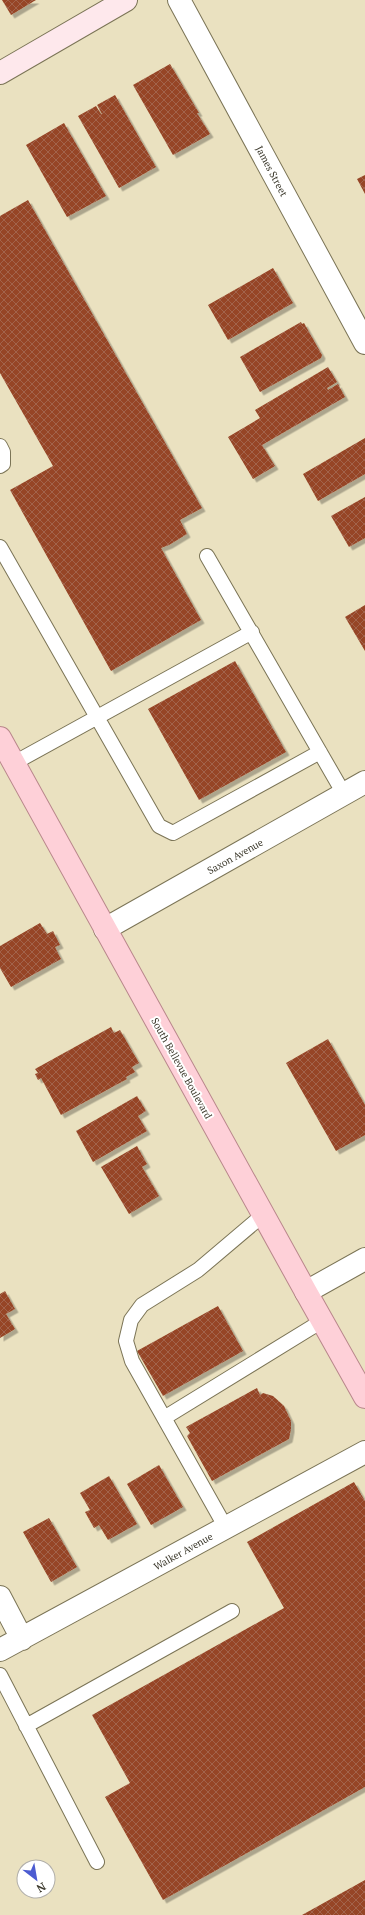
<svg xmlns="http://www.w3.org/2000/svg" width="365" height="1915" viewBox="0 0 365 1915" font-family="'PT Serif',serif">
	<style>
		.building { fill: url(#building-cross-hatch); filter: url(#shadow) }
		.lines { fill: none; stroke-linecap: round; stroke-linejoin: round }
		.lane-casing { stroke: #7b7456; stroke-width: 16 }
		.street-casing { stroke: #7b7456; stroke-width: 24 }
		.secondary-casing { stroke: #7b7456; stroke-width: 24 }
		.primary-casing { stroke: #b9878b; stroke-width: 24 }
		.lane { stroke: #fff; stroke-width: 14 }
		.street { stroke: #fff; stroke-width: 22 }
		.secondary { stroke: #fee8ec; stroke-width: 22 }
		.primary { stroke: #fed0d8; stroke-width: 22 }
		.labels { text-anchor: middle; stroke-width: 4; stroke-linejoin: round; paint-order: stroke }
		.street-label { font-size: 10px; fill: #3b382b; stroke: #fff }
	</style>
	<defs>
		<pattern id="building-cross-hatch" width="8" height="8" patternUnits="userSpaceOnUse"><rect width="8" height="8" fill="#964526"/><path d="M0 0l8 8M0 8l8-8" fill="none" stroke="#a2644c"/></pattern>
		<filter id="shadow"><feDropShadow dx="3.5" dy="3.5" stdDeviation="0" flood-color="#0004"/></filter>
	</defs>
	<rect width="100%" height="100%" fill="#eae1c0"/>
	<path class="building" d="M2 0H36L11 15Z
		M170 64 199 113H197L210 134 173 155 133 85Z
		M115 95 156 167 119 188 78 116 96 106 101 114H102L97 105Z
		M64 123 106 196 67 217 26 145Z
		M365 175V194L357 179Z
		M28 200 202 508 180 520 187 534 169 545 161 548 201 620 111 671 10 490 53 466 0 373V216Z
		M273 268 293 303 228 340 208 305Z
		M301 322 302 324 304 323 322 355 321 358 260 392 240 357Z
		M328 367 337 382 327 388 328 390 338 384 345 397 262 445 275 466 253 479 228 437 260 418 255 410Z
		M365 438V474L318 501 303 474Z
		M365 497V538L349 547 331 516Z
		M365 605V651L345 617Z
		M235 661 286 752 199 800 148 709Z
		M40 923 47 934 53 931 60 945 55 947 61 959 11 987 0 968V946Z
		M111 1027 114 1033 120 1030 139 1063 132 1067 135 1072 126 1077 127 1079 61 1115 41 1078 38 1080 35 1074 38 1073 35 1069Z
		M328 1039 365 1105V1135L336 1151 286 1063Z
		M137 1096 146 1111 138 1116 147 1131 93 1162 76 1131Z
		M137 1146 147 1164 142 1167 159 1196 129 1214 101 1167Z
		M5 1291 15 1309 6 1314 15 1329 0 1338V1294Z
		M218 1306 243 1351 163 1396 137 1351Z
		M257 1388 260 1395 263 1393 273 1396 284 1406 291 1421V1429L289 1439 212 1481 187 1436 190 1433 186 1427Z
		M159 1465 183 1507 151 1525 127 1484Z
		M109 1476 137 1524 108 1540 99 1525 94 1528 85 1512 90 1510 80 1493Z
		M354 1482 365 1501V1787L163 1900 105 1797 130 1783 92 1715 284 1608 247 1542Z
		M49 1518 77 1567 51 1582 23 1532Z
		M365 1880V1915H302Z"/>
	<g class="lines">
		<defs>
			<path id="lane" d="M0 446 3 452V464L0 466
				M0 547 159 826 173 833 320 752
				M207 556 344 794
				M14 763 252 632
				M164 1418 322 1321
				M226 1528 132 1361 126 1341 131 1320 142 1305 198 1270 263 1215
				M0 1675 97 1862
				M26 1726 232 1611"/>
			<path id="street" d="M179 0 365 343
				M105 929 365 782
				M306 1292 365 1259
				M0 1597 22 1639
				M0 1650 365 1452"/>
			<path id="secondary" d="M0 73 126 0"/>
			<path id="primary" d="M0 738 306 1292 365 1397"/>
		</defs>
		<use href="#lane" class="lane-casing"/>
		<use href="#street" class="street-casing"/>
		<use href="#secondary" class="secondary-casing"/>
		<use href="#primary" class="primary-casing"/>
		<use href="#lane" class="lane"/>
		<use href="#street" class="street"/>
		<use href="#secondary" class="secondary"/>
		<use href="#primary" class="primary"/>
	</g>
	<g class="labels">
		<g class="street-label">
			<text transform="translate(272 171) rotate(62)" y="4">James Street</text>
			<text transform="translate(235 856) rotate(-29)" y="4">Saxon Avenue</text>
			<text transform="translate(182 1068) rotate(61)" y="4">South Bellevue Boulevard</text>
			<text transform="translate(183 1551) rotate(-29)" y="4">Walker Avenue</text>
		</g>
	</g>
	<g transform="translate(36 1879) rotate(149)"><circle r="19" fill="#ffffff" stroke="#b1afaa"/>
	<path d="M0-3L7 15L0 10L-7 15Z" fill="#4c5cd1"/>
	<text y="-6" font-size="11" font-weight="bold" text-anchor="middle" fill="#3b382b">N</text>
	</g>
</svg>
